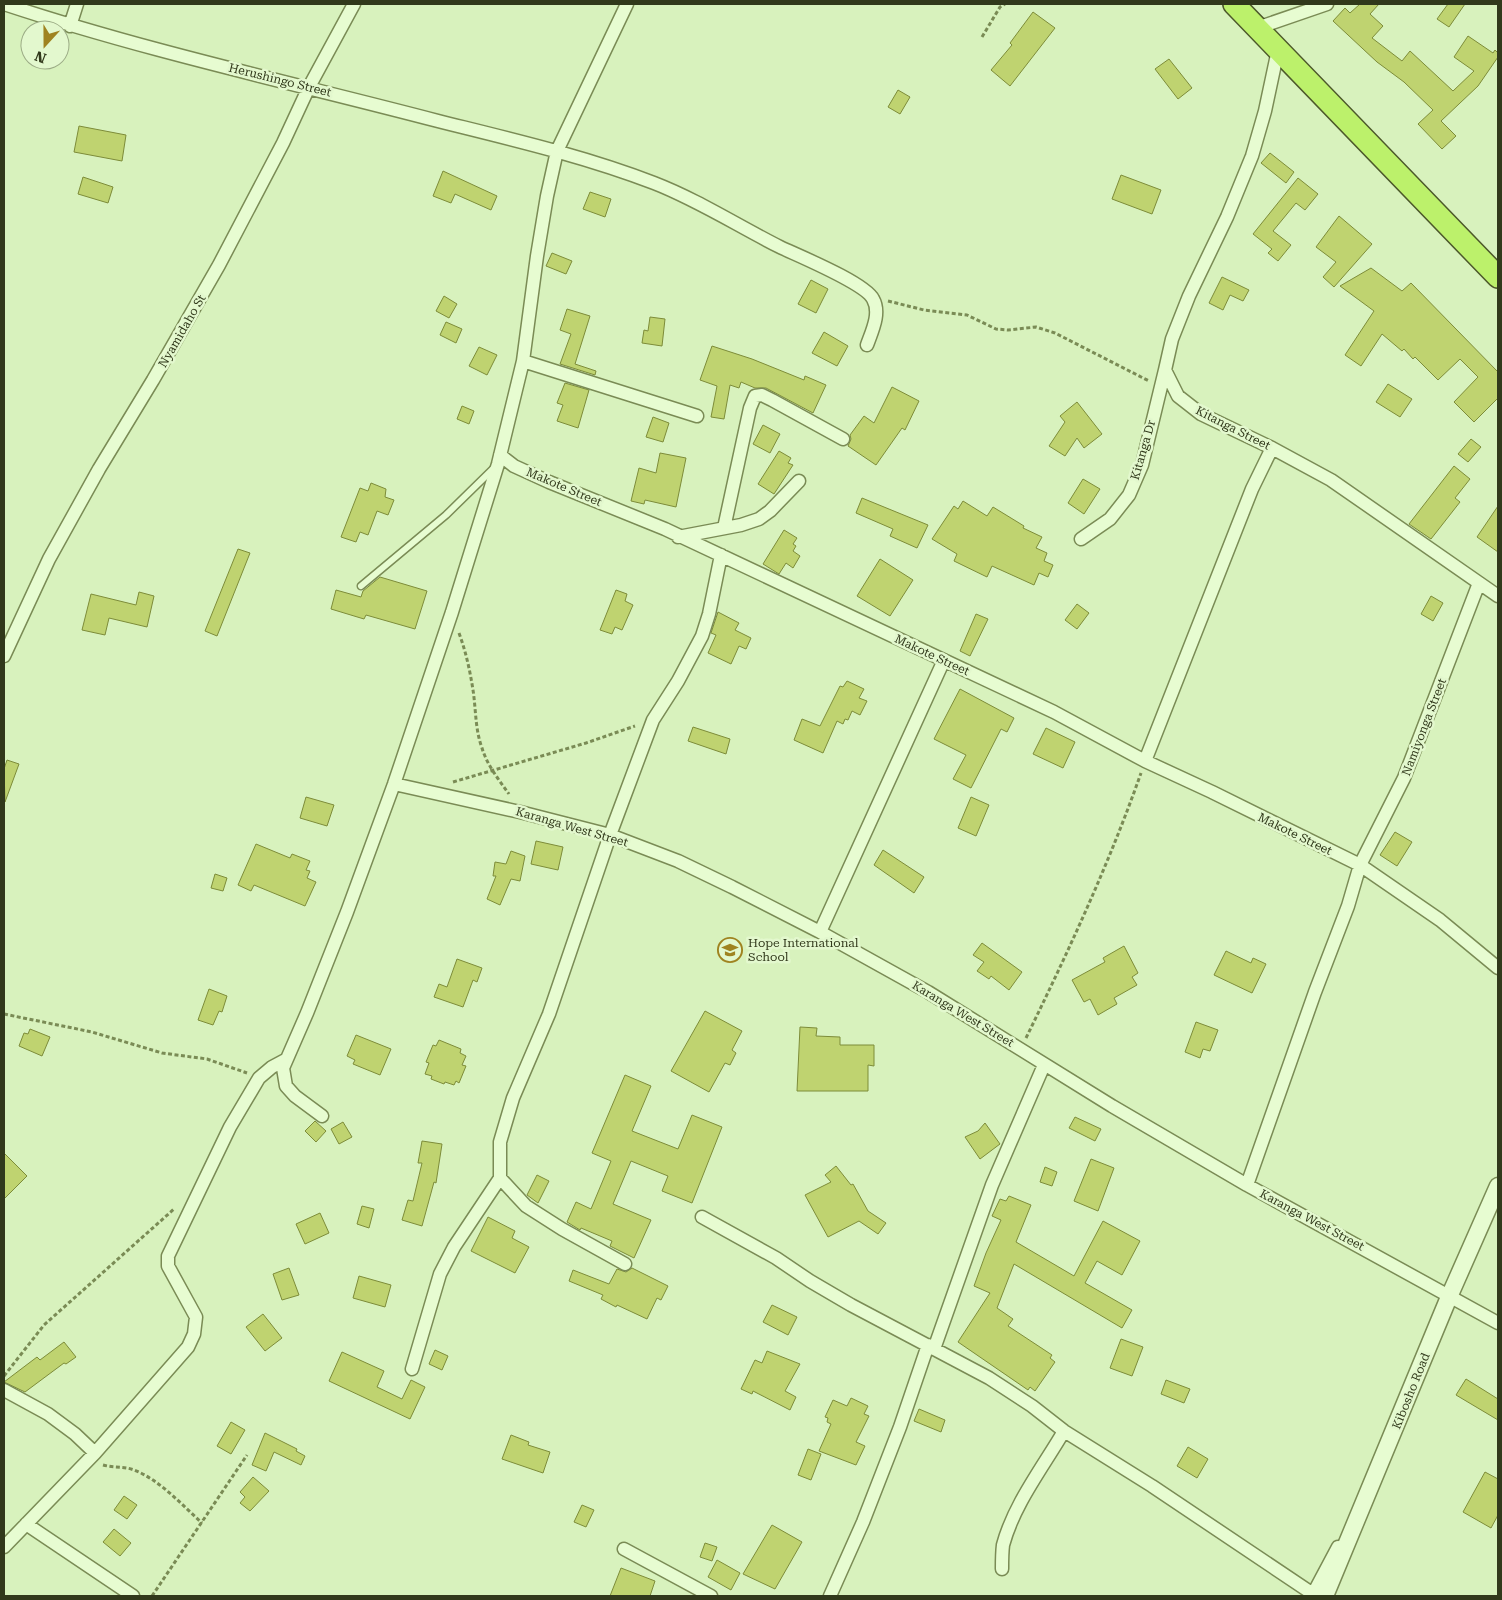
<svg xmlns="http://www.w3.org/2000/svg" width="1502" height="1600" viewBox="0 0 1502 1600" font-family="'Roboto Serif',serif">
	<style>
		.building { fill: #bfd370; stroke: #7d8c39 }
		.lines { fill: none; stroke-linecap: round; stroke-linejoin: round }
		.service-casing { stroke: #7a8b55; stroke-width: 9 }
		.minor-casing { stroke: #7a8b55; stroke-width: 15 }
		.tertiary-casing { stroke: #7a8b55; stroke-width: 19 }
		.trunk-casing { stroke: #4c582a; stroke-width: 24 }
		.path { stroke: #7a8b55; stroke-width: 3; stroke-dasharray: 4 2.5; stroke-linecap: butt }
		.service { stroke: #e7fcd1; stroke-width: 6 }
		.minor { stroke: #e7fcd1; stroke-width: 12 }
		.tertiary { stroke: #e7fcd1; stroke-width: 16 }
		.trunk { stroke: #bcf16b; stroke-width: 21 }
		.labels { text-anchor: middle; stroke-width: 5; stroke-linejoin: round; paint-order: stroke }
		.street-label { font-size: 12px; fill: #31391b; stroke: #e3f8ce }
		.poi-label { font-size: 12px; fill: #31391b; stroke: #e3f8ce; text-anchor: start }
	</style>
	<rect width="100%" height="100%" fill="#d8f2bd"/>
	<path class="building" d="M1360 4H1379L1370 14 1383 26 1372 38 1402 61 1410 51 1453 91 1474 71 1454 57 1468 36 1493 53 1495 50 1498 53V57L1478 86 1441 121 1456 136 1442 149 1418 124 1433 110 1404 82 1377 62 1333 21 1345 8 1350 13Z
		M1448 4H1465L1449 27 1437 19Z
		M1033 12 1055 28 1010 86 991 70 1012 45 1010 43Z
		M1169 59 1192 88 1178 99 1155 69Z
		M898 90 910 97 900 114 888 107Z
		M79 126 126 135 122 161 74 152Z
		M1270 153 1294 172 1286 183 1261 163Z
		M443 171 497 196 491 210 455 194 451 203 433 196Z
		M1121 175 1161 190 1152 214 1112 199Z
		M83 177 113 187 108 203 78 194Z
		M1298 178 1318 194 1305 210 1296 203 1273 231 1291 245 1278 261 1268 253 1272 249 1253 234Z
		M590 192 611 199 605 217 583 209Z
		M1339 216 1372 244 1334 287 1323 277 1336 262 1316 247Z
		M552 253 572 261 566 274 546 266Z
		M1371 268 1402 291 1411 283 1498 372V398L1474 422 1454 402 1478 377 1460 359 1438 380 1415 357 1413 359 1404 349 1402 351 1382 334 1361 366 1345 355 1374 311 1340 286Z
		M1222 277 1249 290 1243 301 1230 295 1223 310 1209 303Z
		M811 280 828 289 816 313 798 304Z
		M444 296 457 304 449 318 436 311Z
		M567 309 590 316 575 364 596 371 595 375 560 364 571 334 560 330Z
		M650 317 665 319 662 346 642 343 644 330 648 331Z
		M446 322 462 329 456 343 440 335Z
		M824 332 848 346 837 366 812 353Z
		M712 346 752 359 804 380 805 376 826 385 813 413 766 388H755L741 382 739 388 730 385 724 419 711 417 717 386 700 380Z
		M479 347 497 355 487 375 469 366Z
		M565 383 589 390 578 428 557 421 563 405 557 403Z
		M1388 384 1412 399 1400 417 1376 402Z
		M892 387 919 401 905 430 902 428 876 465 848 446 851 439 850 435 864 416 874 423Z
		M1077 402 1102 434 1084 448 1077 438 1065 456 1049 446 1065 422 1060 416Z
		M462 406 474 411 469 424 457 419Z
		M653 417 669 423 663 442 646 437Z
		M763 425 780 434 770 453 753 444Z
		M1471 439 1481 447 1468 462 1458 454Z
		M779 451 791 458 788 463 793 465 774 494 758 484Z
		M660 453 686 458 676 507 645 500 644 504 631 501 639 468 656 473Z
		M1454 466 1470 479 1455 498 1460 502 1431 539 1409 524Z
		M1083 479 1100 489 1084 514 1068 503Z
		M371 483 386 489 385 497 394 500 388 515 377 511 368 535 360 532 356 542 341 537 360 488 368 491Z
		M862 498 928 525 917 548 890 536 893 529 856 513Z
		M963 501 987 516 993 507 1024 526 1023 528 1042 537 1036 548 1047 553 1044 561 1053 565 1048 577 1039 573 1034 585 992 566 987 577 954 561 957 554 932 539 954 506 958 509Z
		M1498 506V552L1477 537Z
		M784 530 797 538 793 544 796 546 793 551 800 556 793 568 786 563 779 574 763 564Z
		M238 549 250 553 217 636 205 631Z
		M880 559 913 580 890 616 857 596Z
		M380 577 427 591 415 629 366 615 364 619 331 609 336 590 361 597 363 591Z
		M616 590 627 594 625 601 633 605 622 630 615 627 612 634 600 630Z
		M139 592 154 596 147 627 109 618 105 635 82 630 91 594 136 605Z
		M1431 596 1443 603 1433 621 1421 614Z
		M1077 604 1089 613 1077 629 1065 620Z
		M718 612 739 623 735 630 751 638 746 649 739 646 731 664 708 653 716 635 711 633Z
		M976 614 988 619 970 656 960 651Z
		M847 681 864 689 859 698 867 701 860 715 852 711 848 720 845 719 843 724 837 721 823 753 794 740 802 719 820 726 840 686 843 687Z
		M960 689 1014 718 1007 732 1001 729 971 788 953 779 966 755 934 739Z
		M693 727 730 739 726 754 688 741Z
		M1046 728 1075 742 1063 768 1033 754Z
		M7 760 19 764 5 802 4 769Z
		M306 797 334 805 327 826 300 818Z
		M971 797 989 805 976 836 958 828Z
		M1395 832 1412 842 1397 866 1380 855Z
		M536 841 563 847 558 870 531 864Z
		M256 844 290 858 292 854 310 861 306 870 310 871 307 878 316 882 305 906 254 885 251 891 238 885Z
		M883 850 924 877 914 893 874 865Z
		M511 851 525 856 520 881 511 879 500 905 487 899 496 876H493L495 862 506 864Z
		M215 874 227 878 223 891 211 888Z
		M982 943 1022 972 1009 990 991 976 989 979 977 971 984 962 973 955Z
		M1124 946 1138 973 1132 977 1137 985 1114 998 1117 1004 1098 1015 1090 999 1084 1002 1072 980 1105 962 1103 958Z
		M1226 951 1251 963 1253 958 1266 964 1252 993 1214 975Z
		M457 959 482 968 477 982 473 980 463 1007 434 997 439 984 447 987Z
		M209 989 227 996 222 1012 219 1011 213 1025 198 1020Z
		M705 1011 742 1031 732 1050 736 1053 730 1065 725 1063 709 1092 671 1071Z
		M1196 1022 1218 1030 1210 1051 1203 1049 1200 1058 1185 1052Z
		M800 1027 817 1028 816 1036 840 1037V1045H874V1066L868 1065V1091H797Z
		M30 1029 50 1037 42 1056 19 1046 24 1033 28 1034Z
		M356 1035 391 1049 380 1075 353 1064 355 1060 347 1056Z
		M439 1040 461 1049 460 1053 466 1056 462 1065 466 1066 459 1083 456 1081 454 1085 445 1082 444 1084 431 1079 432 1076 425 1074 429 1063 426 1062 433 1045 436 1046Z
		M625 1075 651 1086 632 1131 678 1149 692 1115 722 1127 692 1203 662 1191 668 1176 631 1161 613 1204 651 1220 634 1258 610 1246 612 1241 581 1228 580 1230 567 1222 576 1202 591 1209 611 1161 592 1153Z
		M1075 1117 1101 1129 1095 1141 1069 1128Z
		M315 1121 326 1131 316 1142 305 1131Z
		M343 1122 352 1137 339 1144 331 1129Z
		M985 1123 1000 1144 980 1159 965 1137 978 1131Z
		M422 1141 442 1144 436 1183 434 1182 422 1226 402 1220 408 1200 413 1201 422 1163H418Z
		M4 1153 27 1176 4 1199Z
		M1091 1159 1114 1168 1098 1211 1074 1201Z
		M836 1166 851 1185 853 1184 868 1211 886 1223 878 1234 859 1221 828 1237 805 1195 831 1182 825 1175Z
		M1045 1167 1057 1172 1052 1186 1040 1182Z
		M537 1175 549 1181 538 1203 527 1195Z
		M1009 1196 1031 1205 1016 1242 1074 1276 1103 1221 1140 1241 1122 1275 1097 1261 1085 1283 1132 1310 1122 1328 1014 1264 997 1308 1013 1319 1008 1326 1052 1355 1050 1358 1055 1362 1035 1391 1030 1387 1028 1390 958 1342 990 1293 974 1286 986 1253 1001 1220 992 1216 1000 1199 1006 1201Z
		M362 1206 374 1209 369 1228 357 1224Z
		M320 1213 329 1233 305 1244 296 1224Z
		M488 1217 515 1231 512 1238 529 1247 515 1273 471 1251Z
		M289 1268 299 1295 282 1300 273 1274Z
		M632 1268 668 1286 661 1300 657 1298 647 1319 617 1305 616 1307 601 1299 603 1295 569 1281 573 1270 609 1284 617 1269 626 1272Z
		M359 1276 391 1285 385 1307 353 1298Z
		M772 1305 797 1317 788 1335 763 1322Z
		M263 1314 282 1338 265 1351 246 1327Z
		M1121 1339 1143 1347 1132 1376 1110 1368Z
		M64 1342 76 1357 66 1364 64 1363 25 1392 4 1382 37 1357 40 1360Z
		M435 1350 448 1356 442 1370 429 1364Z
		M767 1351 800 1364 785 1391 796 1397 790 1410 753 1391 752 1394 741 1389 755 1360 762 1363Z
		M342 1352 384 1371 377 1387 402 1399 411 1380 425 1387 410 1419 329 1381Z
		M1466 1379 1498 1399V1420L1456 1395Z
		M1166 1380 1190 1389 1184 1403 1161 1394Z
		M851 1398 868 1406 864 1414 869 1416 856 1442 865 1446 856 1465 819 1451 831 1424 827 1422 828 1418 825 1417 833 1400 847 1406Z
		M919 1409 945 1420 941 1432 914 1421Z
		M231 1422 245 1430 231 1454 217 1446Z
		M265 1433 297 1449 296 1451 305 1456 301 1465 274 1452 266 1471 252 1465Z
		M511 1435 529 1442 528 1445 550 1452 543 1473 502 1459Z
		M1188 1447 1208 1459 1197 1478 1177 1466Z
		M808 1449 821 1454 811 1480 798 1475Z
		M1485 1472 1498 1479V1515L1491 1528 1463 1512Z
		M253 1477 269 1491 250 1511 240 1503 245 1497 240 1492Z
		M124 1496 137 1505 127 1519 114 1510Z
		M582 1505 594 1510 586 1527 574 1522Z
		M772 1525 802 1542 775 1589 743 1574Z
		M114 1529 131 1543 120 1556 103 1542Z
		M705 1543 717 1547 712 1561 700 1557Z
		M717 1560 740 1573 731 1590 708 1577Z
		M621 1568 655 1581 650 1596H610Z"/>
	<g class="lines">
		<defs>
			<path id="service" d="M361 586 446 515 494 468"/>
			<path id="minor" d="M4 4C146 51 293 83 438 121 510 139 584 156 654 183 698 200 738 226 780 247 799 256 865 283 873 299 881 313 872 331 867 345
				M70 26 77 4
				M1257 28 1327 4
				M1278 50 1265 111 1252 156 1227 217 1189 296 1172 339 1165 370 1178 396 1201 414 1272 448 1331 480 1498 596
				M523 361 697 416
				M500 455 514 466 549 482 665 529 1054 712 1145 761 1212 792 1360 865 1348 906 1315 992 1247 1185
				M724 528 750 408 755 396 762 395 772 400 843 439
				M678 537 741 525 759 519 770 511 799 481
				M1081 539 1110 519 1129 495 1142 465 1165 370
				M1479 583 1404 778 1360 865 1440 920 1498 968
				M4 656 49 559 99 469 153 380 219 265 283 143 309 87 354 4
				M1145 761 1252 489 1272 448
				M394 784 520 812 610 835 678 861 732 887 820 932 928 992 1112 1106 1247 1185 1498 1323
				M820 932 944 660
				M322 1116 295 1096 286 1086 283 1068 307 1013 347 912 394 784 452 612 498 464 523 361 537 256 547 196 557 151 627 4
				M702 1217 776 1258 810 1281 851 1305 989 1378 1032 1406 1064 1431 1152 1486 1313 1594 1338 1547
				M625 1264 562 1229 526 1206 500 1178V1142L513 1098 549 1014 610 835 653 720 678 681 702 636 709 614 721 555
				M934 1349 992 1185 1044 1065
				M412 1369 440 1274 454 1247 500 1178
				M4 1390 48 1414 75 1434 95 1453
				M26 1524 133 1596
				M4 1547 95 1453 188 1347 194 1334 196 1317 168 1266V1256L230 1127 259 1078 272 1067 287 1059
				M624 1549 711 1596
				M1002 1569C1002 1561 1002 1553 1003 1545 1014 1504 1043 1467 1064 1431
				M830 1596 863 1522 900 1427 928 1345"/>
			<path id="tertiary" d="M1325 1596 1449 1297 1498 1186"/>
			<path id="trunk" d="M1234 4 1498 277"/>
		</defs>
		<use href="#service" class="service-casing"/>
		<use href="#minor" class="minor-casing"/>
		<use href="#tertiary" class="tertiary-casing"/>
		<use href="#trunk" class="trunk-casing"/>
		<path class="path" d="M982 37 1000 7 1005 4
			M888 301 924 310 967 315 996 329 1008 330 1036 327 1055 333 1149 381
			M459 633C466 652 470 671 473 690 476 709 475 729 482 748 487 765 499 780 509 794
			M453 782 586 743 635 726
			M4 1014 92 1032 162 1053 207 1059 247 1073
			M1026 1038C1068 952 1109 864 1141 773
			M4 1376 44 1325 174 1209
			M103 1465C114 1468 124 1466 134 1470 160 1480 182 1505 202 1523
			M152 1596 247 1455"/>
		<use href="#service" class="service"/>
		<use href="#minor" class="minor"/>
		<use href="#tertiary" class="tertiary"/>
		<use href="#trunk" class="trunk"/>
	</g>
	<defs>
		<symbol id="school-ring" viewBox="-11 -11 22 22"><circle r="9.5" fill="#e3f8ce" stroke="#9f8320" stroke-width="1.5"/><path d="M0-5L7-2L0 1L-7-2ZM-4 1L0 2.5L4 1V4Q0 6-4 4Z" fill="#9f8320"/></symbol>
	</defs>
	<g fill-rule="evenodd">
		<use href="#school-ring" x="716" y="936" width="28" height="28"/>
	</g>
	<g class="labels">
		<g class="street-label">
			<text transform="translate(280 80) rotate(14)" y="4">Herushingo Street</text>
			<text transform="translate(182 331) rotate(-60)" y="4">Nyamidaho St</text>
			<text transform="translate(1233 428) rotate(27)" y="4">Kitanga Street</text>
			<text transform="translate(1143 450) rotate(-74)" y="4">Kitanga Dr</text>
			<text transform="translate(564 487) rotate(23)" y="4">Makote Street</text>
			<text transform="translate(932 655) rotate(25)" y="4">Makote Street</text>
			<text transform="translate(1424 727) rotate(-69)" y="4">Namiyonga Street</text>
			<text transform="translate(572 827) rotate(16)" y="4">Karanga West Street</text>
			<text transform="translate(1295 834) rotate(26)" y="4">Makote Street</text>
			<text transform="translate(963 1014) rotate(31)" y="4">Karanga West Street</text>
			<text transform="translate(1312 1220) rotate(28)" y="4">Karanga West Street</text>
			<text transform="translate(1411 1391) rotate(-68)" y="4">Kibosho Road</text>
		</g>
		<g class="poi-label">
			<text x="748" y="947">Hope International<tspan x="748" dy="14">School</tspan></text>
		</g>
	</g>
	<rect width="1502" height="1600" fill="none" stroke="#31391b" stroke-width="10"/>
	<g transform="translate(45 45) rotate(201)"><circle r="24" fill="#e3f8ce" stroke="#9cac86"/>
	<path d="M0-4L9 19L0 12L-9 19Z" fill="#9f8320"/>
	<text y="-8" font-size="14" font-weight="bold" text-anchor="middle" fill="#31391b">N</text>
	</g>
</svg>
